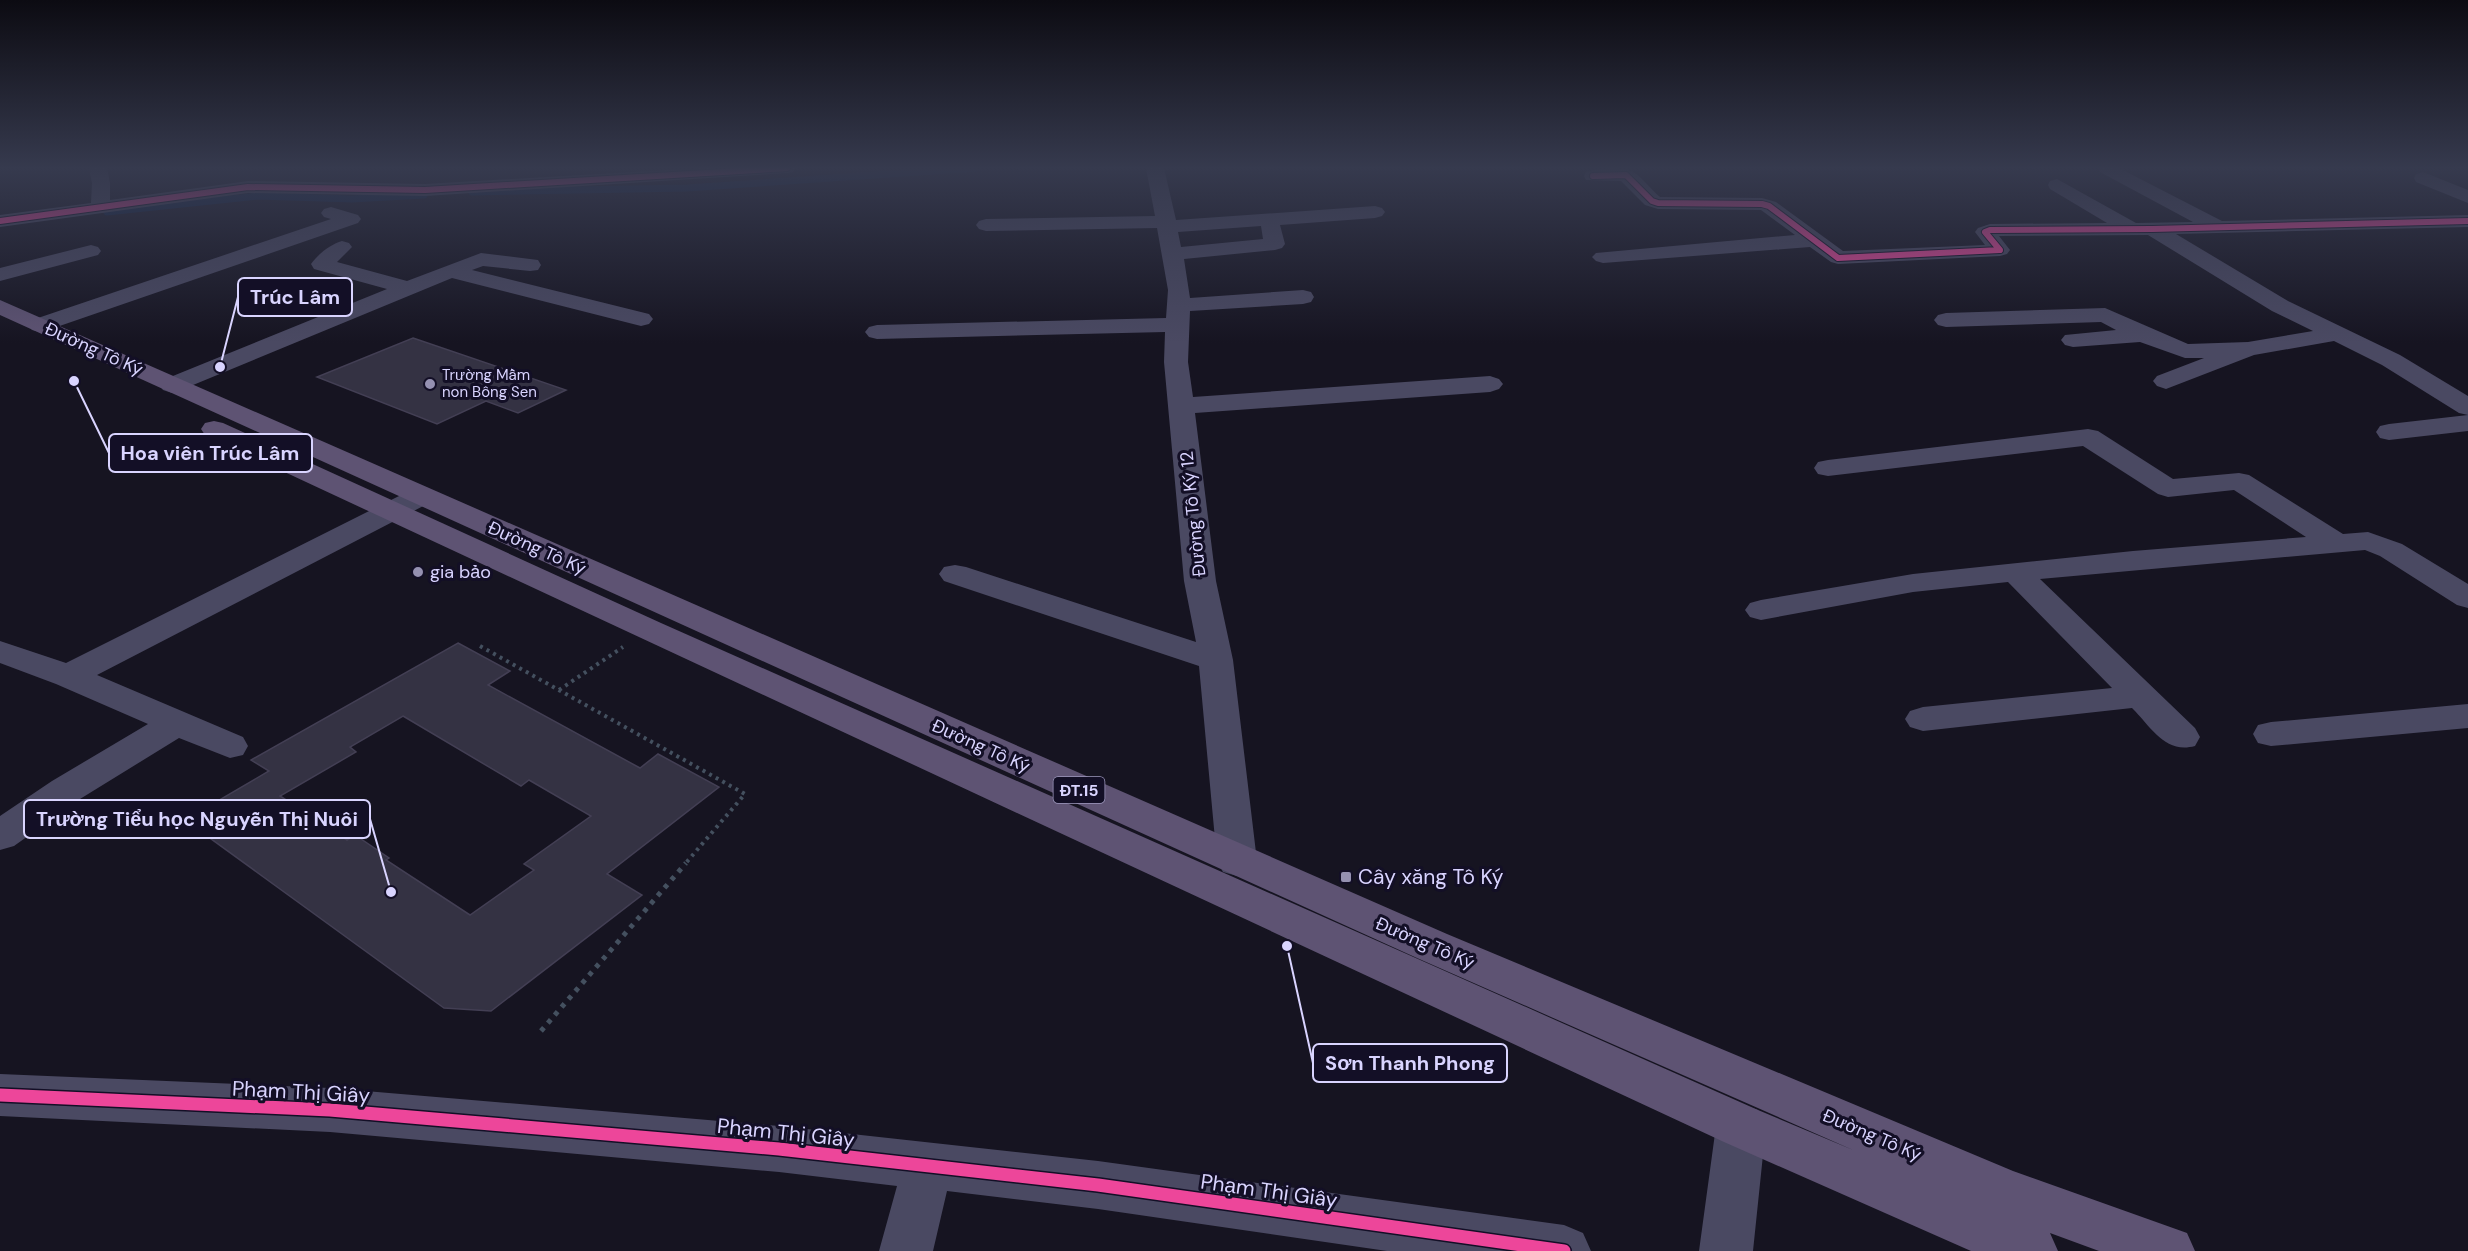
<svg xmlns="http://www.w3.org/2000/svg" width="2468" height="1251" viewBox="0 0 2468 1251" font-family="'DM Sans',sans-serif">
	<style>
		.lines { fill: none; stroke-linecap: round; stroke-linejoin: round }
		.stream { stroke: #0d2144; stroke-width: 7 }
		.building { fill: #343243; stroke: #433f54; stroke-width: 1.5; fill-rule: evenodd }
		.path-far1 { stroke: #44505f; stroke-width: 4; stroke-dasharray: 3 4.5; stroke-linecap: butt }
		.path { stroke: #44505f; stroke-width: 5; stroke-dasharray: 4.5 6; stroke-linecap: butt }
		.minor { fill: #4a4962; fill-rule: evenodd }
		.major { fill: #5e5373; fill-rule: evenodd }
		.cycleway-far1-casing { stroke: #130f26; stroke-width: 8 }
		.cycleway-casing { stroke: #130f26; stroke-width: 16 }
		.cycleway-far1 { stroke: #ed469a; stroke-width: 6 }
		.cycleway { stroke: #ed469a; stroke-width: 13 }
		.poi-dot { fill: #9591b1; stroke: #130f26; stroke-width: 2 }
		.labels { text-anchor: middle; stroke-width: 6; stroke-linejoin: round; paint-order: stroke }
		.far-poi-label { font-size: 15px; fill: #d9d4ff; stroke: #130f26; text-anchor: start }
		.shield { fill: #130f26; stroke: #9e99be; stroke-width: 1.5 }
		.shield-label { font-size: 16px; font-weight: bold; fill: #d9d4ff }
		.street-label { font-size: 18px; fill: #d9d4ff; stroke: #130f26 }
		.poi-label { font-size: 18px; fill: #d9d4ff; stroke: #130f26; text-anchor: start }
		.near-poi-label { font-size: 21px; fill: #d9d4ff; stroke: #130f26; text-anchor: start }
		.near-street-label { font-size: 21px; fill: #d9d4ff; stroke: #130f26 }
		.leader { fill: none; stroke: #d9d4ff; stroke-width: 2 }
		.callout-dot { fill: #d9d4ff; stroke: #130f26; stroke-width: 2 }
		.callout { fill: #130f26; stroke: #d9d4ff; stroke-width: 2 }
		.callout-label { font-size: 20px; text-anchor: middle; font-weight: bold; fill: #d9d4ff }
	</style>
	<rect width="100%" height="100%" fill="#161421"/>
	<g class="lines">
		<path class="stream" d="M472 192 687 188 977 168
			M107 212 258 196 352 199 424 195"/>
	</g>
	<path class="building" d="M413 338 566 390 518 413 486 401 437 424 317 377Z
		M458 643 510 671 488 685 640 768 658 754 719 787 607 874 642 895 491 1011 444 1008 185 820 269 771 251 760ZM403 716 521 786 529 780 591 816 524 864 534 870 470 915 386 860 389 858 355 835 347 840 280 796 356 752 350 747Z"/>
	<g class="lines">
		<path class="path-far1" d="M480 646 745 794 685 864
			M559 690 623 647"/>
		<path class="path" d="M541 1031 686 863"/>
		<path class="minor" d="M89 168H107L110 183V200L248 181 425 184 702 168H796L793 172 787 173 425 196 248 193 0 227V215L91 203 92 183Z
			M1146 168H1164L1176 220 1375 206 1382 208 1385 212 1382 216 1375 218 1280 225 1285 244 1282 248 1275 250 1184 259 1190 298 1303 290 1311 292 1314 297 1311 302 1303 304 1190 311 1188 362 1193 397 1490 376 1499 379 1503 384 1499 389 1490 392 1195 413 1216 581 1233 660 1257 861 1251 872 1237 876 1223 872 1217 861 1199 666 944 581 939 574 944 567 955 565 966 567 1196 642 1184 581 1164 362 1165 332 877 339 869 337 865 332 869 327 877 325 1166 318 1168 290 1157 228 986 231 979 229 976 225 979 221 986 219 1155 216ZM1261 226 1263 239 1181 247 1178 232Z
			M2097 168H2119L2222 221 2468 215V227L2176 234 2288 301 2400 355 2468 396V415L2459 413 2382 365 2334 341 2254 355 2166 389 2157 386 2153 381 2157 376 2204 358H2185L2140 342 2073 347 2065 345 2061 340 2065 335 2116 330 2101 322 1946 327 1938 325 1934 320 1938 315 1946 313 2105 308 2188 344 2248 342 2313 331 2272 311 2148 235 1999 236 2010 250 2007 254 2000 256 1838 264 1831 262 1810 247 1603 263 1596 261 1592 257 1596 253 1795 235 1761 210 1658 209 1645 205 1621 181 1586 180 1584 176 1586 172C1597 169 1620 166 1631 171 1641 175 1651 190 1660 197L1762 198 1776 202 1843 251 1985 245 1975 232 1978 228 1990 224 2107 223 2050 189 2048 185 2050 181 2057 179 2136 223 2193 222 2100 172Z
			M2423 172 2468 190V203L2416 182 2414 178 2416 174Z
			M331 207 358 215 361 219 358 223 48 330 40 332 32 330 28 325 32 320 331 219 324 217 321 213 324 209Z
			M342 241 349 243 352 247 337 262 407 281 481 253 538 260 541 265 538 270 530 271 483 266 472 270 649 314 653 319 649 324 641 326 452 278 181 390 172 393 163 390 159 385 163 380 387 289 314 269 311 264C318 254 331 244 342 241Z
			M91 245 98 247 101 251 98 255 0 281V268Z
			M2468 415V431L2389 440 2380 438 2376 432 2380 426 2389 424Z
			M2088 429 2098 431 2173 479 2239 473 2249 475 2343 534 2368 532 2402 544 2468 584V608L2457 605 2380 556 2365 550 2040 579 2195 728 2200 737 2195 746C2165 754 2152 728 2132 708L1923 731 1910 727 1905 719 1910 711 1923 707 2112 688 2008 582 1913 592 1761 620 1750 617 1745 610 1750 603 1761 600 1913 574 2133 551 2306 537 2234 490 2168 497 2158 494 2083 446 1828 476 1818 474 1814 468 1818 462 1828 460Z
			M421 487 431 490 435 496 431 502 97 675 243 737 248 746 243 755 230 758 179 738 80 799 14 846 0 850V816L52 781 148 724 56 684 0 663V641L66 663 411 490Z
			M2468 704V728L2271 746 2258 743 2253 734 2258 725 2271 722Z
			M0 1074 330 1088 779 1126 1098 1161 1564 1225 1583 1233 1591 1251H1387L1098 1209 947 1191 933 1251H879L897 1186 779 1172 330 1132 0 1116Z
			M1741 1104 1758 1110 1766 1126 1753 1251H1699L1716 1126 1724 1110Z"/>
		<path class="major" d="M0 300 1447 934 2013 1171 2187 1233 2195 1251H2099L2050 1233 2058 1251H1971L1724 1142 205 435 201 429 205 423 214 421 223 423 661 623 1758 1110 1853 1150 1417 958 0 315Z"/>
		<defs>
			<path id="cycleway-far1" d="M1593 176 1626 175 1652 201 1658 203 1762 204 1769 206 1838 258 2000 250 1985 232 1990 230 2152 229 2468 221
				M0 221 248 187 425 190 787 168"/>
			<path id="cycleway" d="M0 1095 330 1110 779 1149 1098 1185 1564 1251"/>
		</defs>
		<use href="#cycleway-far1" class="cycleway-far1-casing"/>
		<use href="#cycleway" class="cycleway-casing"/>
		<use href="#cycleway-far1" class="cycleway-far1"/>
		<use href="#cycleway" class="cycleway"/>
	</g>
	<linearGradient id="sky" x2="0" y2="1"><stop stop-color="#0c0b12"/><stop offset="0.49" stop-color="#363a4e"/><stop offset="1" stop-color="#363a4e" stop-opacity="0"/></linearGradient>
	<rect width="2468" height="343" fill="url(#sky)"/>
	<g class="poi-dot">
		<circle cx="430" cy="384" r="6"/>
		<circle cx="418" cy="572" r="6"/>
		<rect x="1340" y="871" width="12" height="12" rx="3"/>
	</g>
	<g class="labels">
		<g class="far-poi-label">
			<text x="442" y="380">Trường Mầm<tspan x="442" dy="17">non Bông Sen</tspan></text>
		</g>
		<rect class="shield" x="1053.5" y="777" width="51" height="26" rx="4.5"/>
		<g class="shield-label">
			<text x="1079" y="796">ĐT.15</text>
		</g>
		<g class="street-label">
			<text transform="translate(94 349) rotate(24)" y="6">Đường Tô Ký</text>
			<text transform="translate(1193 514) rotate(-96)" y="6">Đường Tô Ký 12</text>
			<text transform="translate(537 548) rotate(24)" y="6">Đường Tô Ký</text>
			<text transform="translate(981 746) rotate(24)" y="6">Đường Tô Ký</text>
			<text transform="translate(1425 943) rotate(23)" y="6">Đường Tô Ký</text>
			<text transform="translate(1872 1135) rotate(23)" y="6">Đường Tô Ký</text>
		</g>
		<g class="poi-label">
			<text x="430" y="578">gia bảo</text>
		</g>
		<g class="near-poi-label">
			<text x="1358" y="884">Cây xăng Tô Ký</text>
		</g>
		<g class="near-street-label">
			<text transform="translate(301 1092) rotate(3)" y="7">Phạm Thị Giây</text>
			<text transform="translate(786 1133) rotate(6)" y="7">Phạm Thị Giây</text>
			<text transform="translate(1269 1191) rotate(8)" y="7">Phạm Thị Giây</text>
		</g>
	</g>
	<path class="leader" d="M220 367L238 297M74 381L109 453M391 892L370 819M1287 946L1313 1063"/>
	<g class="callout-dot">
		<circle cx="220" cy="367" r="6"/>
		<circle cx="74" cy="381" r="6"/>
		<circle cx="391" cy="892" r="6"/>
		<circle cx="1287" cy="946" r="6"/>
	</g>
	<g class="callout">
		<rect x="238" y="278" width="114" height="38" rx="6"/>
		<rect x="109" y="434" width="203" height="38" rx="6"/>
		<rect x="24" y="800" width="346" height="38" rx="6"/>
		<rect x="1313" y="1044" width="194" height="38" rx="6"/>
	</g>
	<g class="callout-label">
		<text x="295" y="304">Trúc Lâm</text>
		<text x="210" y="460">Hoa viên Trúc Lâm</text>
		<text x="197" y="826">Trường Tiểu học Nguyễn Thị Nuôi</text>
		<text x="1410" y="1070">Sơn Thanh Phong</text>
	</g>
</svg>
